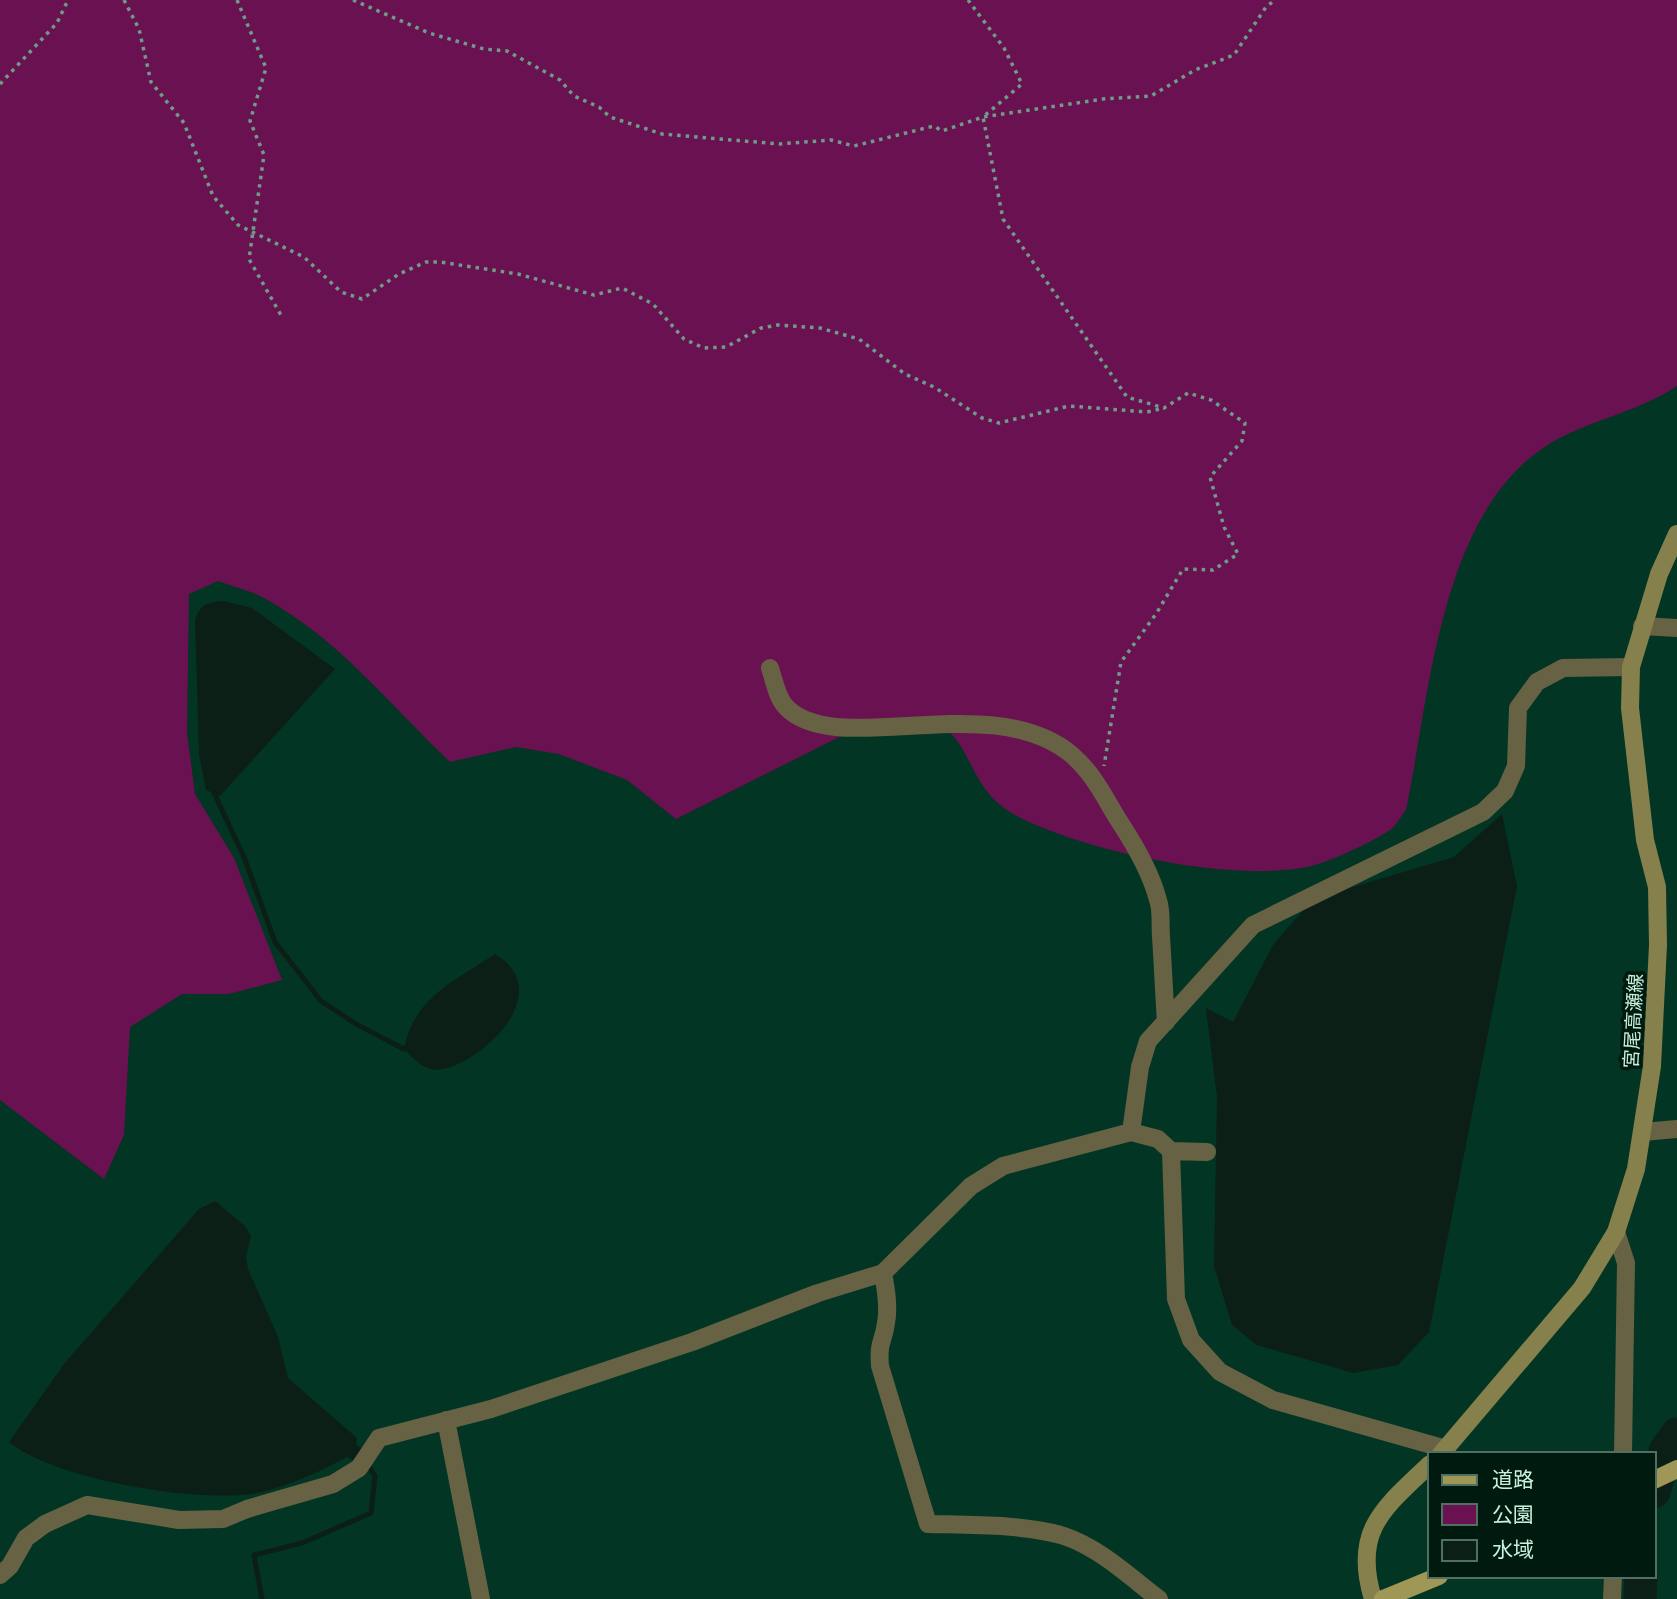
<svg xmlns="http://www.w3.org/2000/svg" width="1677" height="1599" viewBox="0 0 1677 1599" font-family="'Open Sans','Noto Sans JP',sans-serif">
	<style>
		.green { fill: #6a1151 }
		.water { fill: #0c1f16 }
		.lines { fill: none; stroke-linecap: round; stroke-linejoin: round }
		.stream { stroke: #0c1f16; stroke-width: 5 }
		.river { stroke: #0c1f16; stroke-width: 33 }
		.path { stroke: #6e9c88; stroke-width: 3.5; stroke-dasharray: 3.5 5; stroke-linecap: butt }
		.street { stroke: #666243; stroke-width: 18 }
		.secondary { stroke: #86804d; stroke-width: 18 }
		.primary { stroke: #9e9755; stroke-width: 18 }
		.labels { text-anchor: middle; stroke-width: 7; stroke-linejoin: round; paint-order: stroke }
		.street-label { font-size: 19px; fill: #c7f1db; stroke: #001a0f }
	</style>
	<rect width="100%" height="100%" fill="#023523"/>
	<path class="green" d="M0 0H1677V386C1637 413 1587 420 1546 446 1439 516 1430 696 1406 810 1401 816 1396 826 1390 830 1373 842 1327 863 1307 867 1230 882 1086 852 1017 816 948 780 987 701 871 721L676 819 627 780 559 754 516 747 450 762C389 704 339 639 264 598 250 590 233 587 218 581L189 594 187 733 195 794 234 858 282 980 229 994H182L130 1027 124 1135 104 1179 0 1100Z"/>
	<path class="water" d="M224 601 252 608 335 669 220 796 206 790 199 754 195 620C200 604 208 602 224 601Z
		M1502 814 1517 886 1429 1332 1398 1365 1353 1373 1257 1345 1232 1325 1214 1266 1217 1097 1206 1008 1233 1022 1273 945 1313 899 1454 857Z
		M495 954C565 996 463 1079 430 1069 420 1066 411 1056 404 1049 414 997 455 981 495 954Z
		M215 1201 245 1226 251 1236 246 1257 248 1269 278 1337 288 1378 357 1438 356 1445 366 1451 356 1462 347 1457C321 1471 291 1485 262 1492 204 1505 55 1480 9 1442L64 1364 199 1209Z"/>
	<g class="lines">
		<path class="stream" d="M214 793 244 857 275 942 321 1001 356 1024 404 1049
			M262 1599 254 1555 302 1543 371 1513 375 1476 369 1467"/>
		<path class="river" d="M1654 1492 1665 1451 1677 1434
			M1640 1599 1641 1576"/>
		<path class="path" d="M124 0 139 29 151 82 184 123 213 196 238 225 304 257 341 292 362 299 399 274 426 262H440L518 274 594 295 622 288 653 304 684 339 704 348 726 347 761 328 778 325 820 328 859 339 905 374 934 387 982 418 999 423 1069 406 1147 412 1164 408
			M237 0 266 68 250 121 264 155 249 259 282 317
			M353 0 429 33 484 49 507 51 560 80 574 96 599 107 610 117 662 134 779 144 831 140 854 146 934 126 942 131 983 117 1103 99 1151 96 1195 70 1234 55 1266 7 1275 0
			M968 0 1004 48 1022 84 983 117 1003 219 1127 397 1164 408 1188 393 1211 400 1245 423 1242 441 1210 477 1224 527 1238 554 1213 570 1183 569 1156 614 1121 662 1104 766
			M0 84 57 23 68 0"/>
		<path class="street" d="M1642 626 1677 628
			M770 668C774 680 777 698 786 707 836 760 992 687 1072 755 1095 775 1105 799 1121 824 1136 847 1151 873 1158 900 1162 911 1160 925 1161 937 1163 965 1164 994 1166 1022
			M1131 1132 1140 1067 1148 1041 1253 925 1483 812 1505 791 1516 766 1518 708 1537 682 1563 668 1631 667
			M1643 1132 1677 1129
			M1171 1151 1207 1152
			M1616 1232 1626 1263 1623 1454
			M883 1273C886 1289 889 1307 886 1323 883 1344 878 1341 880 1366L928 1524C968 1525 1025 1524 1064 1536 1100 1548 1130 1577 1159 1599
			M446 1420 481 1599
			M0 1575 10 1566 26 1538 45 1524 87 1505 179 1520 223 1519 247 1509 333 1484 359 1468 379 1438 491 1409 692 1342 818 1293 883 1273 971 1186 1003 1166 1131 1132 1158 1139 1171 1151 1176 1299 1191 1340 1220 1372 1273 1400 1446 1449
			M1612 1599 1613 1576"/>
		<path class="secondary" d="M1441 1454 1582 1288 1616 1232 1636 1169 1652 1066 1658 945 1657 887 1645 840 1630 708 1631 667 1659 574 1677 534
			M1373 1599C1352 1530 1384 1508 1430 1464"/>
		<path class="primary" d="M1654 1480 1677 1469
			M1383 1599 1439 1576"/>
	</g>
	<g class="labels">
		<g class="street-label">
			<text transform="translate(1633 1021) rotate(-87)" y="7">宮尾高瀬線</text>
		</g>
	</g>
	<rect x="1428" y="1452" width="228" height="126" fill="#001a0f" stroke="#507061" stroke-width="2"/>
	<rect x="1442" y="1475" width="35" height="10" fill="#9e9755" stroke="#507061" stroke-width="2"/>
	<text x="1492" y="1487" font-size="21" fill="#c7f1db">道路</text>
	<rect x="1442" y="1504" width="35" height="21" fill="#6a1151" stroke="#507061" stroke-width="2"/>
	<text x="1492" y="1522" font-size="21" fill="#c7f1db">公園</text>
	<rect x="1442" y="1540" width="35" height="21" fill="#0c1f16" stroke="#507061" stroke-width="2"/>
	<text x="1492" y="1557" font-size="21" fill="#c7f1db">水域</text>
</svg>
